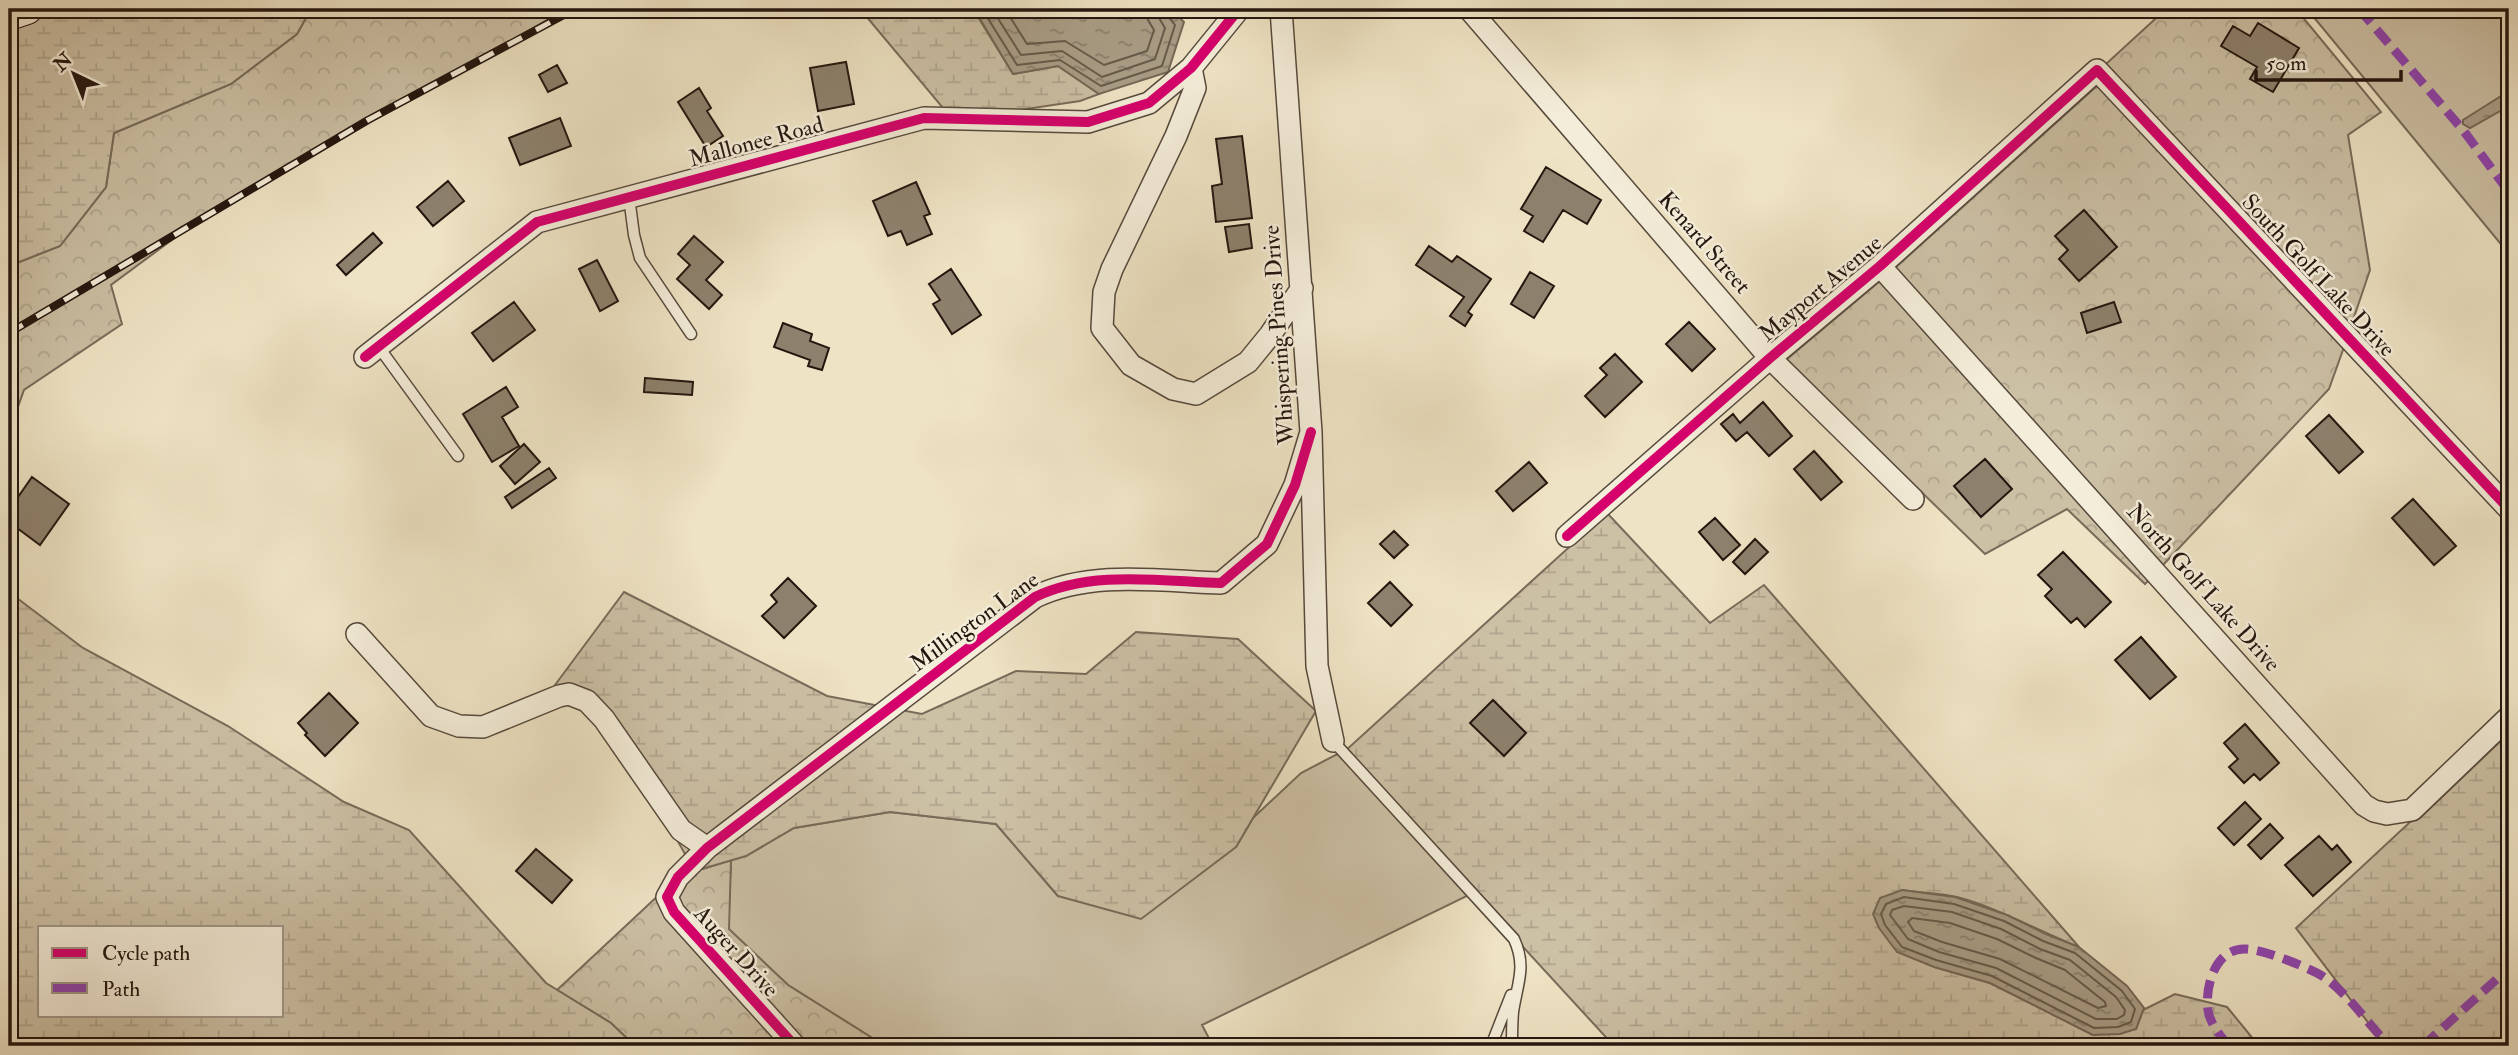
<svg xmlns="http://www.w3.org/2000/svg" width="2518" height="1055" viewBox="0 0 2518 1055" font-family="'IM FELL Double Pica',serif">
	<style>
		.grass { fill: #ccc0a5; stroke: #786b5a; stroke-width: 2 }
		.forest { fill: url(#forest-crowns); stroke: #786b5a; stroke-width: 2 }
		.wetland { fill: url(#wetland-marsh); stroke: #786b5a; stroke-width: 2; fill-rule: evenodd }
		.water { fill: url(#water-ripples); stroke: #746756; stroke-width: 2 }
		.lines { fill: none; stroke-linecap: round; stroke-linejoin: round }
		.shore { stroke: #665a4a; stroke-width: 2 }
		.building { fill: #8d816d; stroke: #24160f; stroke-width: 2 }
		.lane-casing { stroke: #56493c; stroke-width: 13 }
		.street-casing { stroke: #56493c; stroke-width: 24 }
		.secondary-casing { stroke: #24160f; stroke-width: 32 }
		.lane { stroke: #f4edd9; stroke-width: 10 }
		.street { stroke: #f4edd9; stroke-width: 21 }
		.secondary { stroke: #f4edd9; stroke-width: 30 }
		.rail-casing { stroke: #24160f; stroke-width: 8 }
		.rail { stroke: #f4edd9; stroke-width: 5; stroke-dasharray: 16; stroke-linecap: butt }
		.quiet { stroke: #8e44ad; stroke-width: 9; stroke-dasharray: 18 9; stroke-linecap: butt }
		.cycleway-casing { stroke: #f4edd9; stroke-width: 15 }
		.cycleway { stroke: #d6006c; stroke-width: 10 }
		.labels { text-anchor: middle; stroke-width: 5; stroke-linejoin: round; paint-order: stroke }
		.street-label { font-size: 23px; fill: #24160f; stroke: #f4edd9 }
	</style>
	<defs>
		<pattern id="forest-crowns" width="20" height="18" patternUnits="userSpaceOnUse" patternTransform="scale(1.75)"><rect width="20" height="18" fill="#ccc0a5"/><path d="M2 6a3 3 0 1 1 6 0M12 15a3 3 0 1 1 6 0" fill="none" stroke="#afa48d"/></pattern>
		<pattern id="wetland-marsh" width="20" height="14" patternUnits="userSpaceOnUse" patternTransform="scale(1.75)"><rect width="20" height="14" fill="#ccc0a5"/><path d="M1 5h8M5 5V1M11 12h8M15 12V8" fill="none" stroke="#afa48d"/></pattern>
		<pattern id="water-ripples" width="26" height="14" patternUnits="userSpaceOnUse" patternTransform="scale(1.75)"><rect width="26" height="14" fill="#a99d86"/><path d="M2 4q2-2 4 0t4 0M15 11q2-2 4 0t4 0" fill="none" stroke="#897f6c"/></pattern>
	</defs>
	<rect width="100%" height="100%" fill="#eee3c4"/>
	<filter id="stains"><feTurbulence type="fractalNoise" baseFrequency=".00286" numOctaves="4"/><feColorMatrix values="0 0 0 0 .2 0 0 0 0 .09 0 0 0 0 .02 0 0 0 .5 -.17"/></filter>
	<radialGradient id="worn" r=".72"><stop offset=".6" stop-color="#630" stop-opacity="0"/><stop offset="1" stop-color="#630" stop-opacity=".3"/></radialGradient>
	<path class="grass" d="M2307 9H2509V254Z
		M1347 749 1473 893 1202 1025 1213 1046H885L788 985 728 929 731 860 746 856 794 828 890 812 996 824 1058 896 1236 847 1253 818 1301 773Z"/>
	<path class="forest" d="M311 9H566L192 225 111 285 122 324 24 390 9 432V266L60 246 106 187 114 133 231 84 297 34Z
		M2166 9H2296L2381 112 2348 135 2370 270 2351 326 2106 64Z
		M2098 85 2344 347 2329 389 2163 565 1895 268Z
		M1880 281 2149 580 2145 584 2067 509 1985 554 1786 360Z
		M731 860 729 929 788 985 885 1046H635L611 1023 557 990 691 865 703 869Z"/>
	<path class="wetland" d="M58 9H311L297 34 231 84 114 133 106 187 60 246 9 266V27Z
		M860 9H973L1013 74 1058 66 1099 94 1080 101 953 120Z
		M1608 514 1710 623 1764 585 2079 947C2038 931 1999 908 1957 897 1940 893 1920 893 1902 890L1934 967 1990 983 2093 1035 2136 1029 2143 1010 2175 994 2227 1007 2259 1046H1614L1344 752 1566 550Z
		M9 592 83 648 228 726 344 802 409 830 546 983 611 1023 635 1046H9ZM282 927V1015H40V927Z
		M624 592 827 696 922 714 1016 671 1086 674 1136 632 1238 639 1316 711 1236 847 1141 919 1058 896 996 824 890 812 794 828 746 856 702 869 691 865 624 744 555 685Z
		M2509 733V1046H2386L2296 928 2410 822 2420 818Z"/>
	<path class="water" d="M974 9H1170L1184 22 1168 72 1099 94 1058 66 1013 74Z
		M2509 91V106L2470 128 2463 124V120Z
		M1902 890 1955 897 2007 915 2046 934 2079 947 2127 986 2144 1008 2136 1029 2120 1034 2093 1035 1990 983 1934 967 1897 952 1879 928 1873 914 1880 898Z"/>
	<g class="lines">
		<path class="shore" d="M982 9 1017 65 1060 60 1101 86 1162 66 1175 25 1167 15 1166 9
			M992 9 1021 55 1062 51 1102 77 1155 59 1165 28 1159 18 1157 9
			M1005 9 1027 44 1065 41 1104 65 1147 51 1154 30 1148 20 1147 9
			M1904 897 1954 904 2004 921 2043 941 2075 953 2122 991 2135 1009 2131 1022 2118 1027 2094 1028 1992 976 1936 960 1902 947 1885 925 1881 914 1886 904Z
			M1904 906 1952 912 2001 929 2040 949 2070 960 2116 997 2125 1010 2124 1015 2117 1019H2096L1996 968 1939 952 1908 939 1890 915 1892 910Z
			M1912 918 1950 923 1997 939 2036 958 2065 970 2105 1002 2106 1006 2098 1008 2000 959 1942 942 1914 931 1908 922Z"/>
	</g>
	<path class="building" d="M2258 23 2299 48 2273 92 2250 79 2257 67 2221 46 2233 26 2250 36Z
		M846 62 854 104 818 111 810 68Z
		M557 65 567 83 548 92 539 75Z
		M699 88 711 108 707 111 723 136 706 147 678 102Z
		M560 118 571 146 520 165 509 138Z
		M1242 136 1252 218 1216 222 1212 186 1222 184 1216 139Z
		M1546 167 1601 200 1587 224 1563 210 1543 242 1524 231 1533 216 1521 209Z
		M448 181 464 201 433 226 417 207Z
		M916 182 930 214 924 216 932 234 907 245 901 231 888 236 873 201Z
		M2084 210 2117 247 2079 281 2059 259 2068 250 2055 236Z
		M1249 224 1252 248 1229 252 1225 227Z
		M373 233 382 243 346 275 337 265Z
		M694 236 723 262 706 280 722 295 709 309 677 279 690 265 678 254Z
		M1429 246 1452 262 1457 256 1491 279 1468 312 1472 315 1465 326 1450 316 1464 297 1416 265Z
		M597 260 618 301 600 311 579 269Z
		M951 269 981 315 952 334 933 304 940 300 929 284Z
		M1530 272 1554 286 1534 318 1511 304Z
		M514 302 535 330 493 361 472 333Z
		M2114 302 2121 322 2087 333 2081 313Z
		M1689 322 1715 349 1692 371 1666 344Z
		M783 323 812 334 810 341 829 348 822 370 808 366 810 360 774 347Z
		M1615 354 1642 382 1605 417 1585 396 1607 375 1600 368Z
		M645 378 693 382 692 395 644 392Z
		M506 387 518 407 502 417 519 446 492 462 463 414Z
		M1763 402 1792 436 1769 456 1747 432 1736 441 1721 424 1733 414 1740 423Z
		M2329 415 2363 452 2339 473 2306 436Z
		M524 444 540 462 515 484 500 466Z
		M1814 451 1842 482 1821 500 1794 469Z
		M1985 459 2012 489 1981 517 1954 486Z
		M1529 462 1547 483 1513 511 1496 491Z
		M549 468 556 478 512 508 505 497Z
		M32 477 69 504 40 545 9 522V510Z
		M2413 499 2456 546 2434 565 2392 518Z
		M1715 518 1740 545 1723 560 1699 532Z
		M1394 531 1408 545 1394 558 1380 544Z
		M1755 539 1768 552 1745 574 1733 562Z
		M2063 552 2111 602 2085 627 2077 618 2071 623 2045 596 2052 589 2038 575Z
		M788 578 816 606 784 638 762 616 777 602 771 595Z
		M1390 582 1412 605 1391 626 1368 603Z
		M2141 637 2176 677 2150 699 2115 660Z
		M329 693 358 723 325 756 305 735 307 733 298 723Z
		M1493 700 1526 733 1504 756 1470 723Z
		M2245 724 2279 763 2260 780 2254 774 2244 783 2229 767 2238 759 2224 743Z
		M2245 802 2261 819 2234 845 2218 828Z
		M2270 824 2283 838 2261 859 2248 845Z
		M2319 836 2332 850 2337 845 2351 862 2313 896 2285 865Z
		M536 849 572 880 552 903 516 871Z"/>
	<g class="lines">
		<defs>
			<path id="lane" d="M629 197 634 235 640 258 691 334
				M378 346 458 456
				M1333 741 1514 939C1527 967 1517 984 1513 1012 1512 1023 1512 1035 1512 1046
				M1491 1046 1511 995"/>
			<path id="street" d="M1281 9 1311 432 1317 666 1333 741
				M1469 9 1770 358 1913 499
				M1191 68 1195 88 1176 136 1112 269 1104 292 1102 328 1131 365 1173 389 1196 394 1248 362 1270 335 1302 288
				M1880 266 2364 805 2374 811 2387 814 2412 810 2509 717
				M365 357 537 222 924 118 1088 122 1149 103 1191 68 1239 9
				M1567 536 1770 358 1880 266 2097 70 2509 509
				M357 634 431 716 459 726 483 727 559 696 569 694 587 701 604 719 681 830 707 848
				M795 1046 674 912 667 897 678 877 707 848 1035 597C1091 570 1159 581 1221 583L1267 544 1295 485 1311 432"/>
			<path id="secondary" d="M9 15 27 9"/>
		</defs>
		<use href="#lane" class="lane-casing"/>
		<use href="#street" class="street-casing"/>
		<use href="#secondary" class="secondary-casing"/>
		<use href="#lane" class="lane"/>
		<use href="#street" class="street"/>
		<use href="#secondary" class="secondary"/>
		<defs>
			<path id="rail" d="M9 333 368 120 575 9"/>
		</defs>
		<use href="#rail" class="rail-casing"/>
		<use href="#rail" class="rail"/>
		<path class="quiet" d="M2359 9 2463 130 2509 192
			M2229 1046C2221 1037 2213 1027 2209 1015 2203 991 2214 947 2246 949 2265 950 2301 965 2317 973 2345 988 2367 1024 2390 1046
			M2423 1046 2509 968"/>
		<defs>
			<path id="cycleway" d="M365 357 537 222 924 118 1088 122 1149 103 1191 68 1239 9
				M1567 536 1770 358 1880 266 2097 70 2509 509
				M795 1046 674 912 667 897 678 877 707 848 1035 597C1091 570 1159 581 1221 583L1267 544 1295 485 1311 432"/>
		</defs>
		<use href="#cycleway" class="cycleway-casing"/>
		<use href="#cycleway" class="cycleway"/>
	</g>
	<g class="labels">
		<g class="street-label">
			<text transform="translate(756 141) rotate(-15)" y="8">Mallonee Road</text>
			<text transform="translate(1705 242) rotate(49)" y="8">Kenard Street</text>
			<text transform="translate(2319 275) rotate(47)" y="8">South Golf Lake Drive</text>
			<text transform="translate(1820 288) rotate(-40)" y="8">Mayport Avenue</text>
			<text transform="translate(1278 335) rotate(-94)" y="8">Whispering Pines Drive</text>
			<text transform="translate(2204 587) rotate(48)" y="8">North Golf Lake Drive</text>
			<text transform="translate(974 621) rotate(-36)" y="8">Millington Lane</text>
			<text transform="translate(737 951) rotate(48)" y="8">Auger Drive</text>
		</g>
	</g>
	<rect width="2518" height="1055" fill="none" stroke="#eee3c4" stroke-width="35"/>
	<rect x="10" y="10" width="2497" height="1034" fill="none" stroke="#24160f" stroke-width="3.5"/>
	<rect x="18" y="18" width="2483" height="1020" fill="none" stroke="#24160f" stroke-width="2"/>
	<rect x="38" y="926" width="245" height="91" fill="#f4edd9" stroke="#a19788" stroke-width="2"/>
	<rect x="52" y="948" width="35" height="10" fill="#d6006c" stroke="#a19788" stroke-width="2"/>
	<text x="102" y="960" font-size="21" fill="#24160f">Cycle path</text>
	<rect x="52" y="983" width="35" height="10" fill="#8e44ad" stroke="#a19788" stroke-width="2"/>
	<text x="102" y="996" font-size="21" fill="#24160f">Path</text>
	<g transform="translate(74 74) rotate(317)" stroke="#f4edd9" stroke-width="5" paint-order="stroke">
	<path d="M0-5L12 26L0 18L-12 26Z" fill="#24160f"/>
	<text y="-10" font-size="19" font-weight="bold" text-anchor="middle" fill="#24160f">N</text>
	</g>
	<path d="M2256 70v10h145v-10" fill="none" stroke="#24160f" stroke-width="3.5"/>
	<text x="2266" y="70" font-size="21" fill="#24160f" stroke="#f4edd9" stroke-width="5" paint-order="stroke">50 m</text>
	<rect width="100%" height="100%" filter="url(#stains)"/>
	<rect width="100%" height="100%" fill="url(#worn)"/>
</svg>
